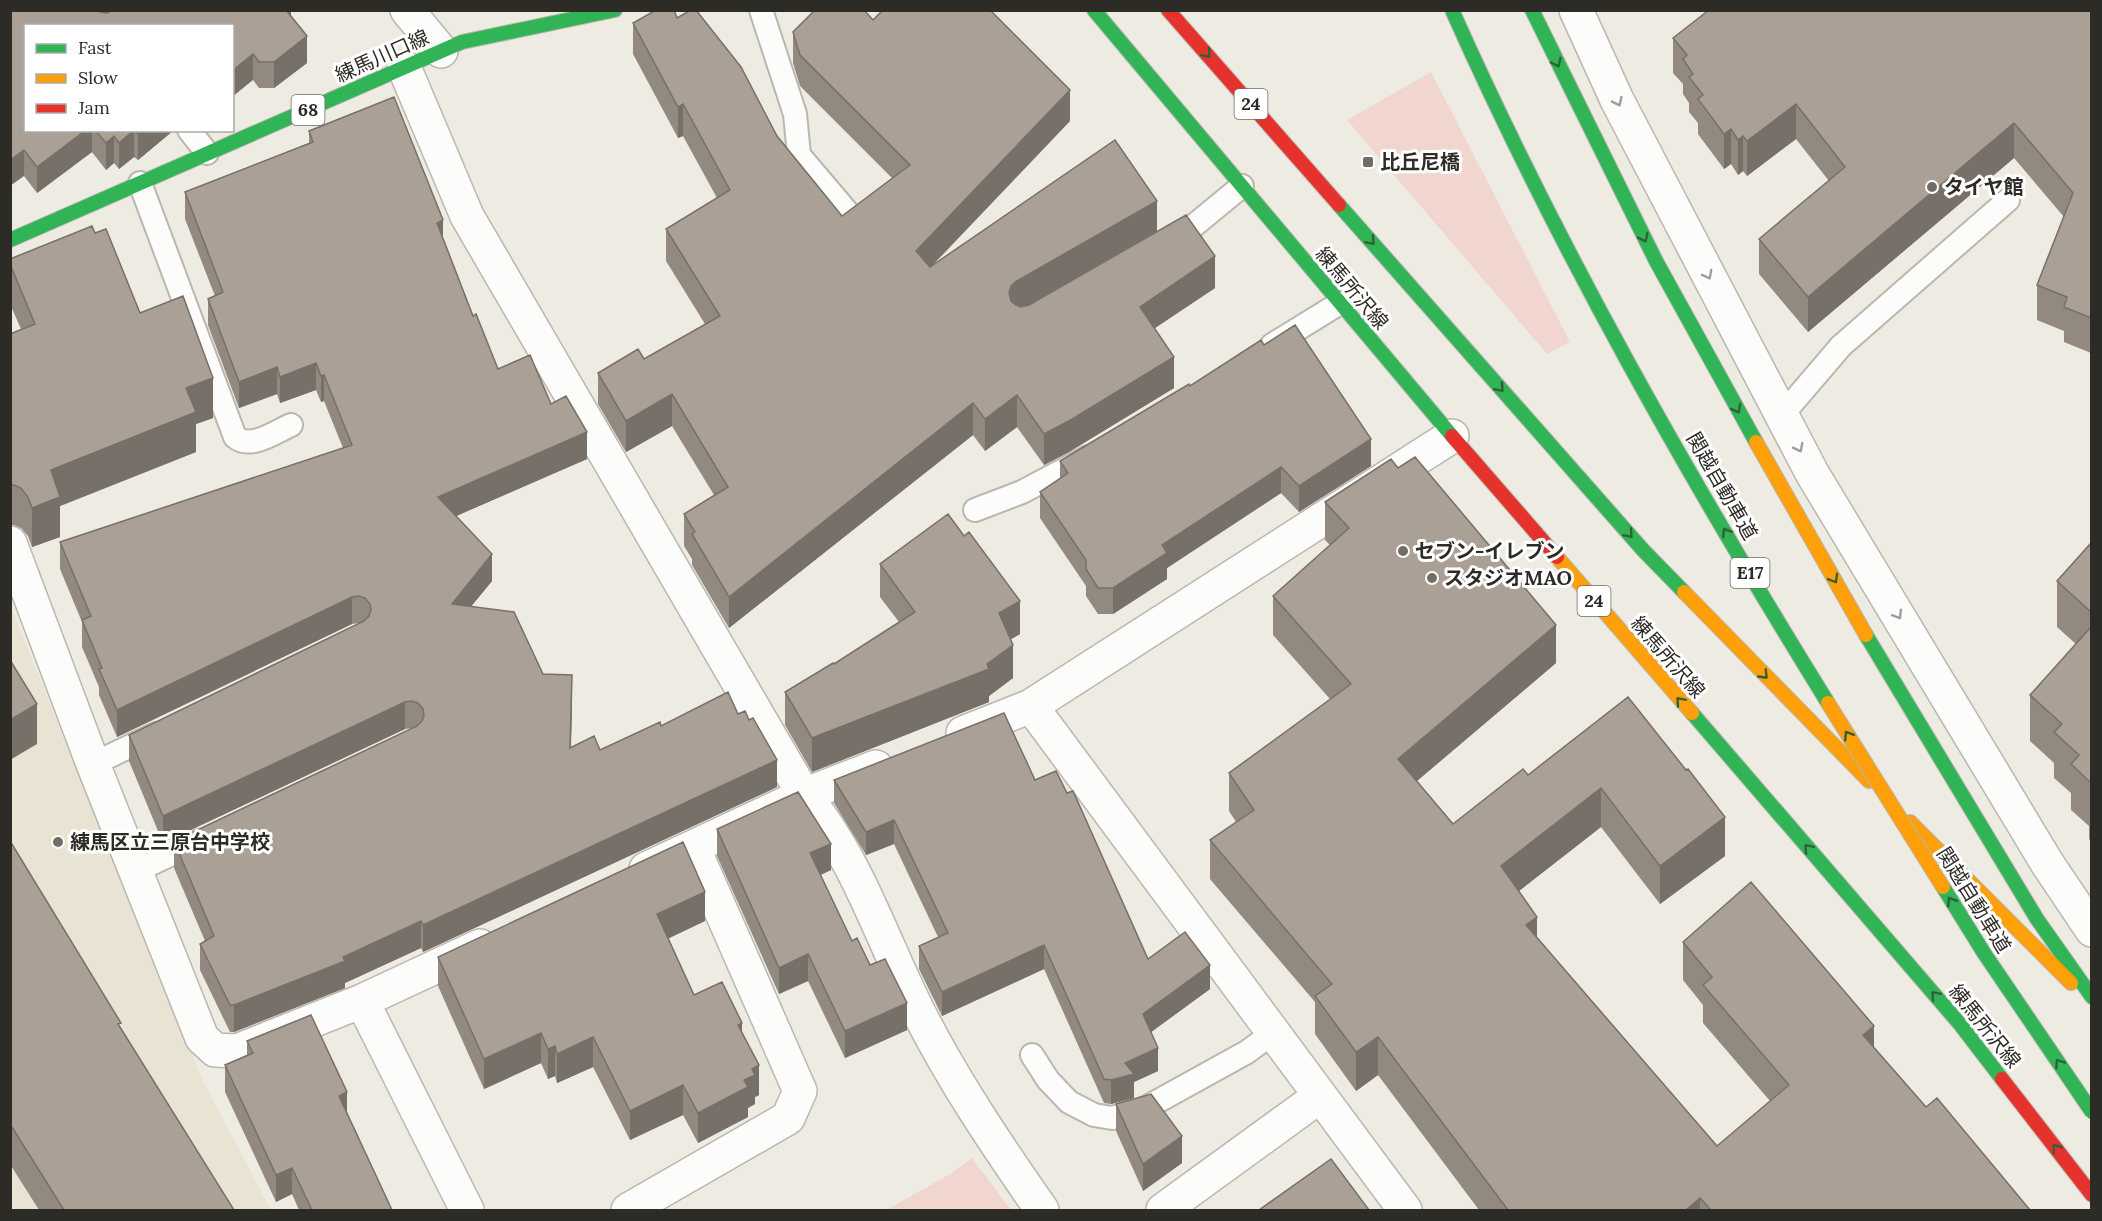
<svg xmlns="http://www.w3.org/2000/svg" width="2102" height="1221" viewBox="0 0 2102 1221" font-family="Lora,'Noto Sans JP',serif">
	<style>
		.built { fill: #e8e3d2 }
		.green { fill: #f0d6cf }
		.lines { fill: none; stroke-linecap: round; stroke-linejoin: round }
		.lane-casing { stroke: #bab7b0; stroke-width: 26 }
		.street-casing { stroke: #bab7b0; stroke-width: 36 }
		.fast-casing { stroke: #bab7b0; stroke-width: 16 }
		.slow-casing { stroke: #bab7b0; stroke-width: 16 }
		.jam-casing { stroke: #bab7b0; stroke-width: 16 }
		.lane { stroke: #fcfcfb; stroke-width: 22 }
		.street { stroke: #fcfcfb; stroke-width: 33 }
		.fast { stroke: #30b455; stroke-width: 14 }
		.slow { stroke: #ff9f0a; stroke-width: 14 }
		.jam { stroke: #e5322d; stroke-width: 14 }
		.fast-bridge-casing { stroke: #bab7b0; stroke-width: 16; stroke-linecap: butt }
		.slow-bridge-casing { stroke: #bab7b0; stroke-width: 16; stroke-linecap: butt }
		.fast-bridge { stroke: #30b455; stroke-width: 14 }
		.slow-bridge { stroke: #ff9f0a; stroke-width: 14 }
		.wall { fill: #928a81 }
		.shaded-wall { fill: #777069 }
		.building { fill: #aaa096; stroke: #777069; stroke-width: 1.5 }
		.oneway { stroke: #2e6238 }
		.oneway2 { stroke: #9f9e9b }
		.poi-dot { fill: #716e67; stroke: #fff; stroke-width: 2 }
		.labels { text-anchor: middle; stroke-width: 6; stroke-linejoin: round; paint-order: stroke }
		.shield { fill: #fff; stroke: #6c6b66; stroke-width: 1.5 }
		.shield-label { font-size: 18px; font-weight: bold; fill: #2d2b25 }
		.street-label { font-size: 20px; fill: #2d2b25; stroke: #fff }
		.poi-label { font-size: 20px; font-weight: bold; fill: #2d2b25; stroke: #fff; text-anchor: start }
	</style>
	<rect width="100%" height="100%" fill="#eeebe2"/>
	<path class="built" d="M10 605 202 1079 271 1210H11Z"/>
	<path class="green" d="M1431 72 1570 342 1547 354 1347 120Z
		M972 1158 1011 1210H886L952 1173Z"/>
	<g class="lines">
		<defs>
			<path id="lane" d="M761 10 795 114 799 155 849 214
				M189 130 207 153
				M140 183 235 437C251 450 275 432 291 425
				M1168 240 1191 228 1242 186
				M1272 345 1340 303
				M1782 415 1841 346 2008 200
				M975 510 1022 492 1088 457
				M93 764 156 734
				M136 871 199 841
				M1032 1055 1048 1080 1069 1102 1094 1115 1112 1118 1142 1110 1247 1052 1273 1033"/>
			<path id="street" d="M407 10 441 51
				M1576 10 1617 100 1812 473 2047 863 2092 930
				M404 67 467 216 804 795C857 858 882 940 919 1013 954 1082 998 1147 1042 1210
				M10 543 93 764 202 1038 215 1050 237 1051 362 1001 480 946
				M1031 706 1405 1210
				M963 733 1031 706 1452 436
				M646 869 804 795 876 767
				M362 1001 467 1210
				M628 1210 788 1118 800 1091 693 847
				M1163 1210 1320 1096"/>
			<path id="fast" d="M1094 10 1452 436
				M1532 10 1656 261 1756 442
				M1339 205 1643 550 1684 592
				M10 240 462 42 615 10
				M1866 635 2037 919 2092 997
				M1692 713 1959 1023 2002 1079"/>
			<path id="slow" d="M1756 442 1866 635
				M1557 557 1692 713
				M1684 592 1869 781
				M1910 822 2071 983"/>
			<path id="jam" d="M1168 10 1339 205
				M1452 436 1557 557
				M2002 1079 2092 1195"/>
		</defs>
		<use href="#lane" class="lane-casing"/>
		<use href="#street" class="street-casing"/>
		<use href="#fast" class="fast-casing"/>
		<use href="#slow" class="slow-casing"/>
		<use href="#jam" class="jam-casing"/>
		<use href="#lane" class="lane"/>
		<use href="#street" class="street"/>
		<use href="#fast" class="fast"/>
		<use href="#slow" class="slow"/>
		<use href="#jam" class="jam"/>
		<defs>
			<path id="fast-bridge" d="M1452 10C1559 250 1690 480 1828 703
				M1943 887 1984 953 2092 1112"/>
			<path id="slow-bridge" d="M1828 703 1943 887"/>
		</defs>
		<use href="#fast-bridge" class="fast-bridge-casing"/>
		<use href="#slow-bridge" class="slow-bridge-casing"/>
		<use href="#fast-bridge" class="fast-bridge"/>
		<use href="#slow-bridge" class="slow-bridge"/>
	</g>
	<path class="wall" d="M10 10 107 13 111 11 110 10H291V17L307 63 274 88H259L253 80 232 26 26 130H174L138 160 134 157 119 169 114 163 106 170 92 152 37 193 24 176Z
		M2091 10V353L2064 342V331L2037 320V285L2064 217 2014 158 1808 332 1759 274V239L1829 181 1796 139 1747 176 1743 171 1738 175 1731 164 1724 169 1698 134V123L1689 112V103L1683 94V84L1673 73V38Z
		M677 18 777 136 842 216 892 178 800 86 793 63V32L873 20 1070 121 933 265 1157 232 1215 288 1155 328 1174 388 1069 452 1044 465 1017 427 985 451 973 435 729 628 692 565V559L684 546V514L714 495 672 426 626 452 598 404V373L644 359 705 324 666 261V229L717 198 683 136 678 138 633 54V23Z
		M309 131 443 238 473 316 498 369 551 404 587 459 456 516 492 581 471 606 572 702 571 747 600 750 661 726 738 714 777 787 423 952 421 948 345 983V988L234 1032H230L200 970V944L205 941 174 868V841L413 728 405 729 163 843 129 761V735L360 623 352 624 117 737 99 695V687L82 647V622L60 569V542L343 448 324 401 321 402 316 390 280 403 277 394 239 408 208 325V299L215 296 185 219V192L309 143Z
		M95 233 140 313 213 418 196 424V452L60 506V537L32 547 28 536 21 528 14 525H10V334L21 329 10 304V259Z
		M1264 345 1371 466 1299 512 1281 493 1167 568V579L1113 614H1098L1086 596V586L1040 518V492L1060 478V461L1190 386Z
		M1398 468 1556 663 1417 781 1453 824 1528 775 1628 697 1725 856 1660 904 1601 827 1519 891 1537 937 1717 1146 1770 1101 1703 1023V1005L1683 980V942L1874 1048 1926 1107 2030 1210H1479L1378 1075 1356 1091 1315 1034V1002L1210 879V840L1236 822 1229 811V773L1330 699 1273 635V596L1330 545 1325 540V502Z
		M2091 543V842L2089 839V826L2071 810V793L2054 778V763L2030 741V695L2076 644 2057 627V581Z
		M880 564 1020 634 1011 639 1013 678 989 696V702L812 772 785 725V692L834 664 899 622 880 597Z
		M834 780H1035L1148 959 1210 989 1151 1032 1158 1071 1134 1082V1098L1111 1104 1104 1103 1044 969 942 1016 919 969V946L938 937 894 844 866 855 834 803Z
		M717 829 831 870 821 875 852 941 870 965 907 1030 845 1058 808 981 779 994 717 856Z
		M10 841 121 1028 234 1210H39L10 1164Z
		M705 921 668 938 694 995 742 1033 759 1095 755 1097V1104L748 1108V1117L698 1143 683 1115 630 1140 593 1067 557 1083 555 1076 548 1079 541 1063 484 1089 438 986V957Z
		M247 1041 347 1113 392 1210H299L292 1194 276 1202 225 1092V1065L247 1055Z
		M1116 1104 1182 1163 1143 1191 1116 1131Z"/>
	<path class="shaded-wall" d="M285 10H291V32Z
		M307 36V63L274 88V62Z
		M253 54V80L232 97V71Z
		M1070 90V121L916 282V251Z
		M683 104V136L678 138V107Z
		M1796 104V139L1747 176V141Z
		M2014 123V158L1808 332V297Z
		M1731 129V164L1724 169V134Z
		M86 130H92V152L37 193V167Z
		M134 130V157L119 169V143Z
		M142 130H174L138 160V134Z
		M114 136V163L106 170V143Z
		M1743 136V171L1738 175V140Z
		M24 150V176L10 186V160Z
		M1157 201V232L1009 324V293L1011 286 1015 282Z
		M443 220V247L437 223Z
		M1215 256V288L1140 338V307Z
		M1174 357V388L1069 452 1044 465V434Z
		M316 363V390L280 403V377Z
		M277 367V394L239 408V382Z
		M324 375V401L321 402V376Z
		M213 378V418L196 424V452L60 506V537L32 547V508L51 470 186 388Z
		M672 394V426L626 452V421Z
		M1017 395V427L985 451V419Z
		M973 403V435L729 628V597Z
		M587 432V459L438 524V497Z
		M1371 439V466L1299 512V486Z
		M1281 467V493L1167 568V579L1113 614V588L1162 545Z
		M492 554V581L452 630V604Z
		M352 597V624L117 737V710Z
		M1020 601V634L999 646V613Z
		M1556 625V663L1398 797V759Z
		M1013 645V678L989 696V702L812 772V738L987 664Z
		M572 675V702L570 774V748Z
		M405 702V729L163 843V816Z
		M37 704V744L10 760V720Z
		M777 760V787L423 952V925Z
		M1601 788V827L1501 905V866Z
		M1725 817V856L1660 904V866Z
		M894 820V844L866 855V832Z
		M831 844V870L810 879V853Z
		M705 892V921L657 944V914Z
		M1537 917V955L1526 925Z
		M421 921V948L345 983V988L234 1032V1005L343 957Z
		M1044 945V969L942 1016V992Z
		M808 954V981L779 994V968Z
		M1210 965V989L1143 1038V1014Z
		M907 1003V1030L845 1058V1031Z
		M742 1023V1053L738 1025Z
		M1874 1026V1065L1863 1035Z
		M541 1033V1063L484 1089V1059Z
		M593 1037V1067L557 1083V1054Z
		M1378 1037V1075L1356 1091V1052Z
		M555 1046V1076L548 1079V1049Z
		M1158 1048V1071L1134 1082V1098L1111 1104V1080L1125 1063Z
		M759 1065V1095L755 1097V1104L748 1108V1117L698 1143V1113L744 1080 752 1069Z
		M683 1085V1115L630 1140V1111Z
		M347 1092V1119L339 1096Z
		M1182 1136V1163L1143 1191V1164Z
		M292 1168V1194L276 1202V1175Z
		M1700 1198V1210H1686Z"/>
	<path class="building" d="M10 10H98L100 12 107 13 113 10H286L307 36 274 62H259L253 54 232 71V26H26V130H86L37 167 24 150 10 160Z
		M656 10H674L677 18 691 10H696L741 67 777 136 842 216 910 165 800 55 793 32 815 10H864L873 20 883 10H990L1070 90 916 251 930 267 1115 140 1157 201 1015 282 1011 286 1009 293 1011 301 1016 305 1021 307 1029 305 1186 215 1215 256 1140 307 1174 357 1069 421 1044 434 1017 395 985 419 973 403 729 597 692 534 695 532 684 514 728 487 672 394 626 421 598 373 638 349 644 359 720 316 666 229 730 190 683 104 678 107 633 23Z
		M1709 10H2091V318L2064 307 2067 297 2037 285 2073 193 2014 123 1808 297 1759 239 1845 167 1796 104 1747 141 1743 136 1738 140 1731 129 1724 134 1698 99 1703 95 1689 77 1693 74 1683 59 1687 55 1673 38Z
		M394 97 443 220 437 223 473 316 476 314 498 369 530 355 551 404 566 396 587 432 438 497 492 554 452 604 514 612 543 674 572 675 570 748 594 736 600 750 660 722 661 726 728 692 738 714 745 711 749 720 753 718 777 760 423 925 421 921 343 957 345 961 234 1005H230L200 944 214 936 174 841 417 726 422 721 424 716 423 709 418 703 412 701 405 702 163 816 129 735 364 621 369 616 371 610 370 604 365 598 358 596 352 597 117 710 99 669 102 668 82 620 91 616 60 542 352 445 324 375 321 376 316 363 280 377 277 367 239 382 208 299 223 292 185 192 313 142 309 131Z
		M95 130H134L119 143 114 136 106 143Z
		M134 130H142L138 134Z
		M92 226 95 233 106 229 140 313 183 296 213 378 186 388 196 412 51 470 60 497 32 508 28 497 21 488 14 485H10V334L35 324 10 264V259Z
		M1295 325 1371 439 1299 486 1281 467 1162 545 1167 553 1113 588H1098L1086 569V560L1040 492 1068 473 1060 461 1189 384 1190 386 1261 340 1264 345Z
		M1415 457 1556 625 1398 759 1453 824 1523 769 1528 775 1628 697 1686 770 1688 769 1725 817 1660 866 1601 788 1501 866 1537 917 1526 925 1717 1146 1789 1085 1703 985 1712 977 1683 942 1751 882 1874 1026 1863 1035 1926 1107 1937 1098 2030 1210H1711L1700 1198 1686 1210H1508L1378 1037 1356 1052 1315 996 1332 984 1210 840 1254 810 1229 773 1351 684 1273 596 1349 528 1325 502 1391 459 1398 468Z
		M948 514 964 536 969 532 1020 601 999 613 1013 645 987 664 989 669 812 738 785 692 833 663 834 664 915 612 880 564Z
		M2091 543V612L2057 581Z
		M2091 627V783L2071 764 2079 755 2054 732 2062 724 2030 695Z
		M10 660 37 704 10 720Z
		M1004 713 1035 780 1056 771 1067 793 1073 791 1148 959 1185 932 1210 965 1143 1014 1158 1048 1125 1063 1134 1074 1111 1080 1104 1079 1044 945 942 992 919 946 948 933 894 820 866 832 834 780Z
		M798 792 831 844 810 853 852 941 857 938 870 965 885 959 907 1003 845 1031 808 954 779 968 717 829Z
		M10 841 121 1023 118 1024 234 1210H64L10 1124Z
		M683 842 705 892 657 914 694 995 722 982 742 1023 738 1025 759 1065 752 1069 755 1075 744 1080 748 1087 698 1113 683 1085 630 1111 593 1037 557 1054 555 1046 548 1049 541 1033 484 1059 438 957Z
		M311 1015 347 1092 339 1096 392 1210H312L292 1168 276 1175 225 1065 253 1053 247 1041Z
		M1151 1094 1182 1136 1143 1164 1116 1104Z
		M1331 1159 1369 1210H1259Z"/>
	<defs><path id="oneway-chevron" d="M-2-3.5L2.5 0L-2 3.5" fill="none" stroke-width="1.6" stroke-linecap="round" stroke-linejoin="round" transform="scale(1.5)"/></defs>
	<g class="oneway">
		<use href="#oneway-chevron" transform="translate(1207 54) rotate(49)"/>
		<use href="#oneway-chevron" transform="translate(1557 63) rotate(64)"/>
		<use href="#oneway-chevron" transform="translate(1644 238) rotate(64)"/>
		<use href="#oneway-chevron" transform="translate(1371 241) rotate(49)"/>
		<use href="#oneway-chevron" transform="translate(1500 388) rotate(49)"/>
		<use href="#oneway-chevron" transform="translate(1737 409) rotate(61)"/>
		<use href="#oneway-chevron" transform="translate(1726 532) rotate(-121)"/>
		<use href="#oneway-chevron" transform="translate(1629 534) rotate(49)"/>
		<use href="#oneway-chevron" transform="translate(1834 579) rotate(60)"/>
		<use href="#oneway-chevron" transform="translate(1764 675) rotate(46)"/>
		<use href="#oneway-chevron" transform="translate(1680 701) rotate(-131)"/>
		<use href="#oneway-chevron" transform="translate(1848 735) rotate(-122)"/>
		<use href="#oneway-chevron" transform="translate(1808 848) rotate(-131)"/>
		<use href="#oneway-chevron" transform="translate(1951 901) rotate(-122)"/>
		<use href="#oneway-chevron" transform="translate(1935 995) rotate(-131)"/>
		<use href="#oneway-chevron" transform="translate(2059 1063) rotate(-124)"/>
		<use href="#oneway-chevron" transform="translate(2056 1148) rotate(-128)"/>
	</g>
	<g class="oneway2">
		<use href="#oneway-chevron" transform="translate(1618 102) rotate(64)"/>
		<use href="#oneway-chevron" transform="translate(1708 275) rotate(62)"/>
		<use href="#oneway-chevron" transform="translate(1799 448) rotate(63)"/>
		<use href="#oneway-chevron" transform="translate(1898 615) rotate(59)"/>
	</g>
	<g class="poi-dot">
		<rect x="1362" y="156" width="12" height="12" rx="3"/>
		<circle cx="1932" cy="187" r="6"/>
		<circle cx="1403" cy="551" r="6"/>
		<circle cx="1432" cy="578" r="6"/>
		<circle cx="58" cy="842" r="6"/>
	</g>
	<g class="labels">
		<g class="shield">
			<rect x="1234.5" y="89" width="33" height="30" rx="4.5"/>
			<rect x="291.5" y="95" width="33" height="30" rx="4.5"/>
			<rect x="1730.5" y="558" width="39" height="30" rx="4.5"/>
			<rect x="1577.5" y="586" width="33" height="30" rx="4.5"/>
		</g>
		<g class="shield-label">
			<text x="1251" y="110">24</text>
			<text x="308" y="116">68</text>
			<text x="1750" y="579">E17</text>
			<text x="1594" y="607">24</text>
		</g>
		<g class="street-label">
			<text transform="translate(382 56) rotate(-24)" y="7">練馬川口線</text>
			<text transform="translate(1352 288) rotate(50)" y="7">練馬所沢線</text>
			<text transform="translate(1722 486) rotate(60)" y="7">関越自動車道</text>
			<text transform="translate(1668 657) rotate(49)" y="7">練馬所沢線</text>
			<text transform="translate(1974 900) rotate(58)" y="7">関越自動車道</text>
			<text transform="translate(1985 1026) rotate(51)" y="7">練馬所沢線</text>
		</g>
		<g class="poi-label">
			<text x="1380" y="169">比丘尼橋</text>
			<text x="1944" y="194">タイヤ館</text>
			<text x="1415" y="558">セブン-イレブン</text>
			<text x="1444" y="585">スタジオMAO</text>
			<text x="70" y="849">練馬区立三原台中学校</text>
		</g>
	</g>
	<rect width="2102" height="1221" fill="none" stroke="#2d2b25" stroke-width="24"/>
	<rect x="24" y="24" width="210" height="108" fill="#ffffff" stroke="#abaaa8" stroke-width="1.5"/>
	<rect x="36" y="44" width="30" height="9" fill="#30b455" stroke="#abaaa8" stroke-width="1.5"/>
	<text x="78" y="54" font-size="18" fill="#2d2b25">Fast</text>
	<rect x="36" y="74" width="30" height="9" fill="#ff9f0a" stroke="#abaaa8" stroke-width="1.5"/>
	<text x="78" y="84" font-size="18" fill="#2d2b25">Slow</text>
	<rect x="36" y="104" width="30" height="9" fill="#e5322d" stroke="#abaaa8" stroke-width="1.5"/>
	<text x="78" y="114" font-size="18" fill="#2d2b25">Jam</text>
</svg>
